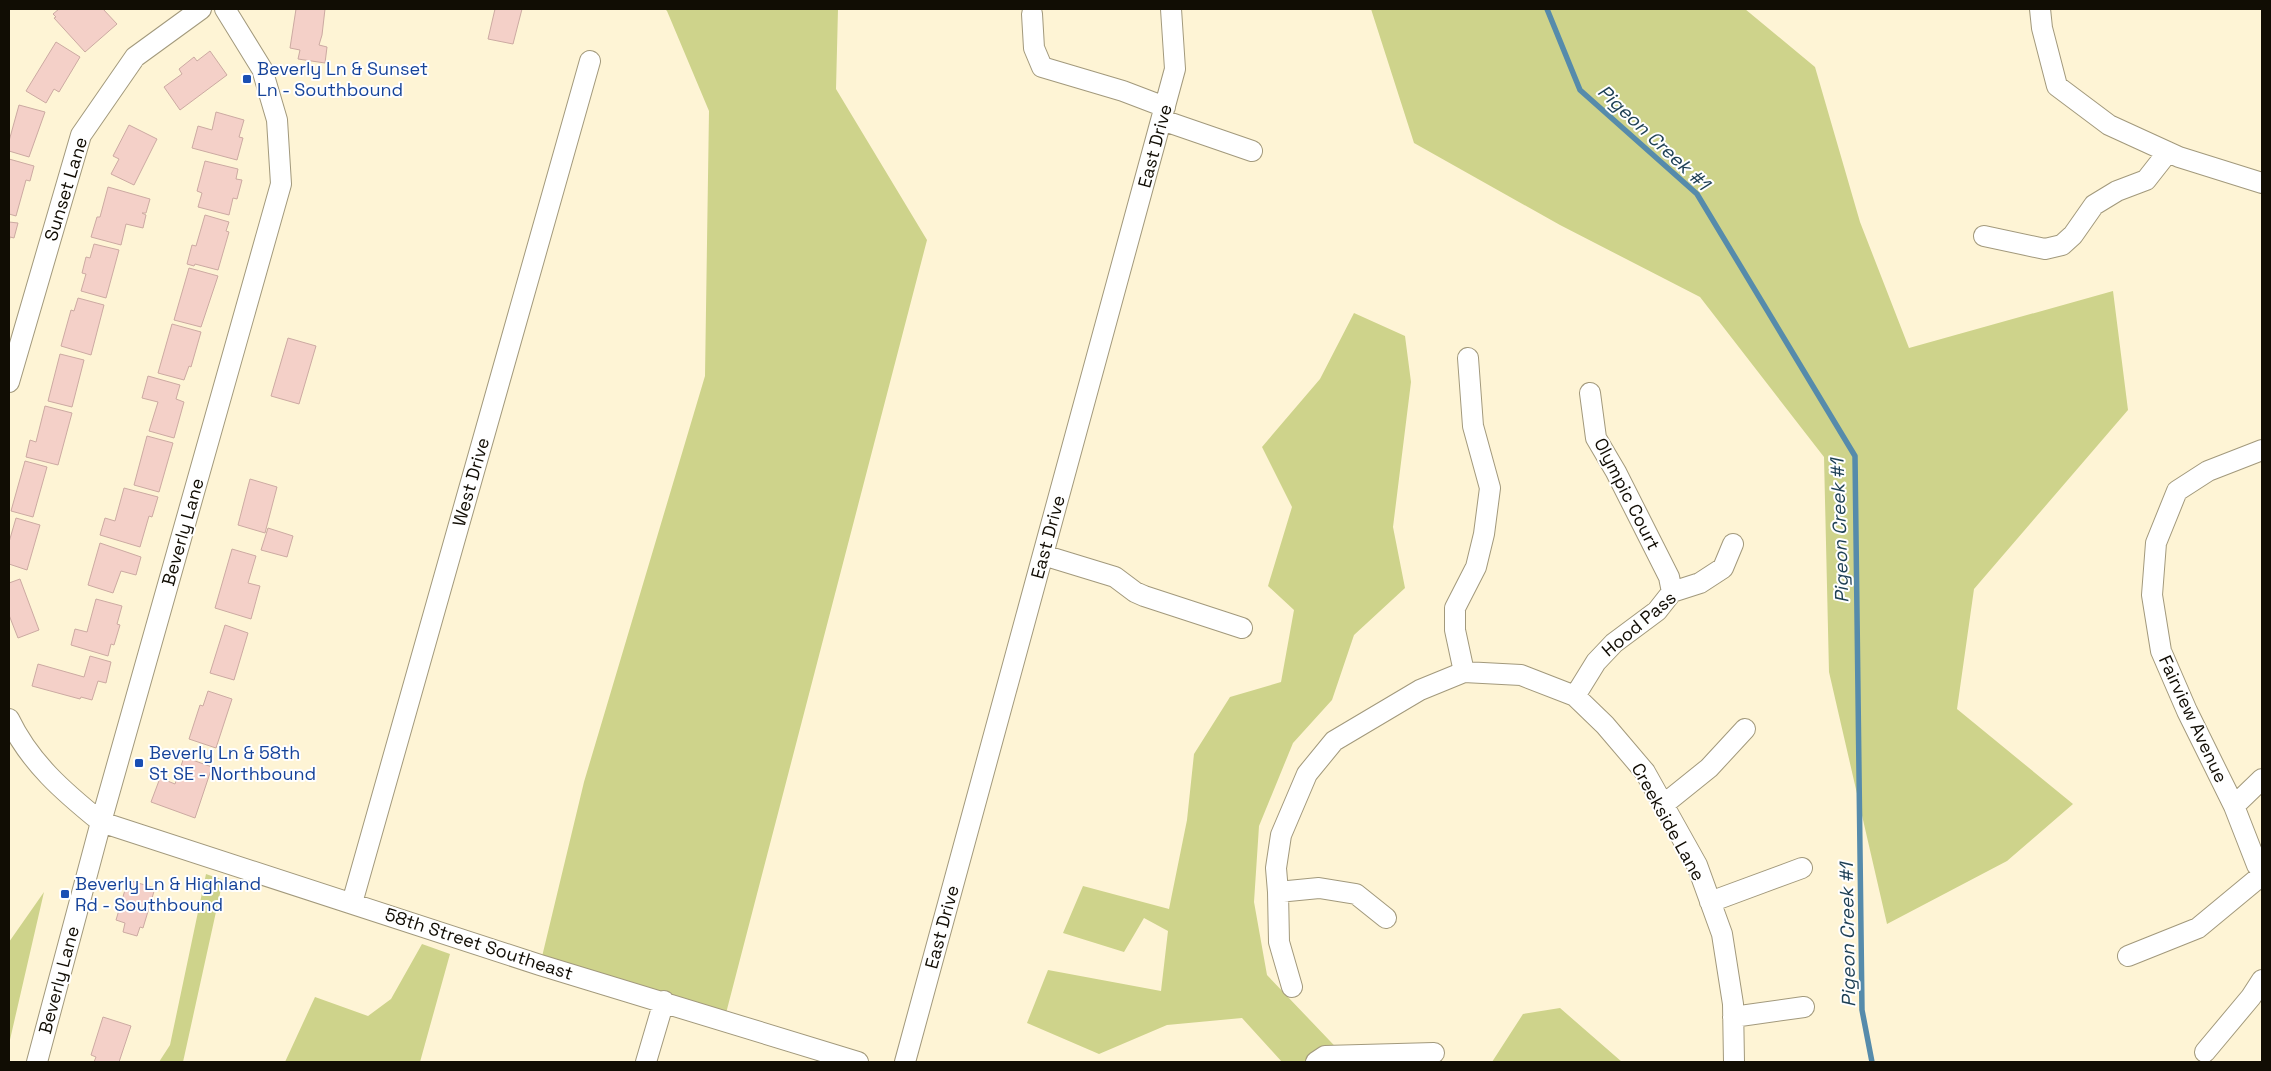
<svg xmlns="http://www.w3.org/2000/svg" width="2271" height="1071" viewBox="0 0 2271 1071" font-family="'Space Grotesk',sans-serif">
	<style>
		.green { fill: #ced38b }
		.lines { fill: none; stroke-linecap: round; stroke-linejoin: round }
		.stream { stroke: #568bab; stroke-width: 5.5 }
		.building { fill: #f4d0c8; stroke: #ccaaa2 }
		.minor-casing { stroke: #a2997c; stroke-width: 22 }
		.minor { stroke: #fff; stroke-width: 20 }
		.transit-dot { fill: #1a4fb4; stroke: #fff; stroke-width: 2 }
		.labels { text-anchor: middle; stroke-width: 4; stroke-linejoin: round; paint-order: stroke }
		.transit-label { font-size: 18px; fill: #164399; stroke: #fff; text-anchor: start }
		.street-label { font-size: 18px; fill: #110d04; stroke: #fff }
		.water-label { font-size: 19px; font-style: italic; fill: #1d3f54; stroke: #fff }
	</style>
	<rect width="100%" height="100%" fill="#fef4d5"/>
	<path class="green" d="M665 9H838L836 89 927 240 724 1021 540 965 584 782 705 376 709 111 667 11Z
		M1371 9H1745L1815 67 1860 222 1909 348 2113 291 2128 410 1974 589 1957 709 2073 804 2007 861 1887 924 1829 672 1824 457 1700 297 1560 225 1414 143Z
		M1354 313 1405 336 1411 382 1393 527 1405 588 1354 635 1332 700 1293 743 1259 826 1254 902 1267 975 1350 1062H1282L1242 1018 1167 1025 1099 1054 1027 1023 1048 970 1161 991 1168 931 1144 918 1124 952 1063 933 1083 886 1169 909 1187 820 1194 754 1230 697 1281 682 1294 610 1268 586 1292 507 1262 447 1320 379Z
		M206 874 223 880 183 1062H159L170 1045Z
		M44 892 9 1044V942Z
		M422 944 450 954 420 1062H285L315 997 368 1016 391 999Z
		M1560 1008 1622 1062H1492L1523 1014Z"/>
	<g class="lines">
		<path class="stream" d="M1547 9 1580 90 1697 194 1855 456 1862 1010 1872 1062"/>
	</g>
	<path class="building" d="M59 9H103L117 24 85 52 54 18 56 17 53 14Z
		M296 9H325L322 35 319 45 327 47 325 63 298 59 300 50 290 48Z
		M495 9H522L513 44 488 39Z
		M56 42 80 57 59 92 54 89 46 103 26 91Z
		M210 51 227 75 180 110 164 87 182 74 179 69 194 57 197 61Z
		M19 105 45 112 29 157 9 151V141Z
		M216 112 244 120 239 137 243 138 237 160 192 148 198 126 212 130Z
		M129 125 157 139 134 185 111 174 119 159 113 156Z
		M9 159 34 166 30 181 26 180 16 216 9 214Z
		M205 161 238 169 236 179 242 180 237 199 233 198 229 215 198 207 202 193 197 191Z
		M108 187 150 199 146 213H142L146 215 143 228 126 224 121 245 91 237 97 217H100Z
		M205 215 229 222 226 231 229 232 218 270 195 264 194 266 187 264 192 245 196 246Z
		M9 222 18 223 14 238 10 237 9 243Z
		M94 244 119 250 106 298 81 291 86 274 82 273 86 257 90 258Z
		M189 268 218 276 201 327 174 320Z
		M78 298 104 305 91 355 61 346 71 310 74 311Z
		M172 324 201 332 191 367 189 366 184 380 158 373Z
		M288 338 316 346 299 404 271 396Z
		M60 354 84 360 72 407 48 401Z
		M148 376 180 385 176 399 184 402 174 438 149 431 158 402 142 398Z
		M45 406 72 413 58 465 26 457 30 440 36 442Z
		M147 436 173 443 159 492 134 485Z
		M25 461 47 467 33 517 11 511Z
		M250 479 277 487 265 533 238 525Z
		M124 488 158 497 152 517 149 516 140 547 100 535 105 518 115 521Z
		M16 518 40 525 27 570 9 564V542Z
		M268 528 293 536 287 557 261 550Z
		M100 543 141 557 136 575 121 571 113 593 88 585Z
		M232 549 256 556 248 583 260 586 251 619 215 608Z
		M20 579 39 630 18 638 9 615V583Z
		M96 599 122 606 117 624 120 625 114 645 111 644 108 656 71 645 75 629 87 632Z
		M225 625 248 633 234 680 210 673Z
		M90 656 111 662 106 683 98 681 92 700 81 697 80 699 32 686 38 664 84 677Z
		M208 691 232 699 216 748 189 739 200 705 203 706Z
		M184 757 212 767 195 818 151 802 160 778 175 784Z
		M128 880 155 888 143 928 140 927 137 936 123 932 125 923 116 920Z
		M103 1017 131 1026 119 1062H94L96 1057 91 1055Z"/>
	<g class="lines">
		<defs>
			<path id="minor" d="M2040 9 2042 28 2057 86 2109 125 2179 157 2262 183
				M1032 14 1034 48 1042 67 1123 91 1165 107
				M1162 120 1252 151
				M1984 236 2045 249 2062 245 2073 235 2094 205 2117 191 2146 180 2168 152
				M9 382 81 135 135 57 201 9
				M1590 393 1596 438 1616 472 1669 577 1672 592
				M2262 450 2208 471 2177 491 2156 543 2152 595 2161 651 2187 711 2234 806 2257 865 2262 872
				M1043 555 1115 577 1135 592 1144 596 1242 628
				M1464 672 1455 630V608L1476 567 1484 534 1490 488 1473 426 1468 358
				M1575 696 1596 662 1614 643 1657 611 1672 592 1700 583 1723 568 1733 544
				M9 719C30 763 64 792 101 822L540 965 858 1062
				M1663 805 1709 768 1745 729
				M2234 806 2262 779
				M1278 892 1279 942 1292 987
				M1710 902 1802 868
				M352 903 590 61
				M1386 918 1356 894 1319 888 1278 892 1276 868 1281 835 1307 774 1334 741 1420 690 1464 672 1521 675 1575 696 1605 725 1645 772 1697 865 1722 934 1733 1004 1734 1062
				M2128 956 2198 928 2262 875
				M1733 1017 1804 1007
				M2205 1052 2251 997 2262 980
				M37 1062 101 822 281 184 277 120 262 69 225 9
				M646 1062 664 1001
				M905 1062 1175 69 1171 9
				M1316 1062 1325 1056 1434 1053"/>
		</defs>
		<use href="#minor" class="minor-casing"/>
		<use href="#minor" class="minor"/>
	</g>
	<g class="transit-dot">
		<rect x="242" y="74" width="10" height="10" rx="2.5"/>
		<rect x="134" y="758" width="10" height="10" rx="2.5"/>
		<rect x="60" y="889" width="10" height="10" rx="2.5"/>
	</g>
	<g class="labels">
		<g class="transit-label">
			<text x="257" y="75">Beverly Ln &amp; Sunset<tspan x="257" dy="21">Ln - Southbound</tspan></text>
			<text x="149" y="759">Beverly Ln &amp; 58th<tspan x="149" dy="21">St SE - Northbound</tspan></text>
			<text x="75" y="890">Beverly Ln &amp; Highland<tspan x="75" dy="21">Rd - Southbound</tspan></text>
		</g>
		<g class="street-label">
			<text transform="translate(1155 146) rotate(-75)" y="6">East Drive</text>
			<text transform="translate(66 189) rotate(-73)" y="6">Sunset Lane</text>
			<text transform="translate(471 482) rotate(-74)" y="6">West Drive</text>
			<text transform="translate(1627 494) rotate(63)" y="6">Olympic Court</text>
			<text transform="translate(183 532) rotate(-74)" y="6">Beverly Lane</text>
			<text transform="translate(1048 537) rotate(-75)" y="6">East Drive</text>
			<text transform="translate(1639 624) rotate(-40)" y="6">Hood Pass</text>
			<text transform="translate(2193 719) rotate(65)" y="6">Fairview Avenue</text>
			<text transform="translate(1668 822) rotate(61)" y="6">Creekside Lane</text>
			<text transform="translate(942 927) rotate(-75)" y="6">East Drive</text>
			<text transform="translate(479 944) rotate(18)" y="6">58th Street Southeast</text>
			<text transform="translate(59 980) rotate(-75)" y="6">Beverly Lane</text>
		</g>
		<g class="water-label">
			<text transform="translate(1654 137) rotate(43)" y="7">Pigeon Creek #1</text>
			<text transform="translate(1839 531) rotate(-92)" y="7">Pigeon Creek #1</text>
			<text transform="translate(1847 935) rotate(-91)" y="7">Pigeon Creek #1</text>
		</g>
	</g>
	<rect width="2271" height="1071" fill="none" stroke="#110d04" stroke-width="20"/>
</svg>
